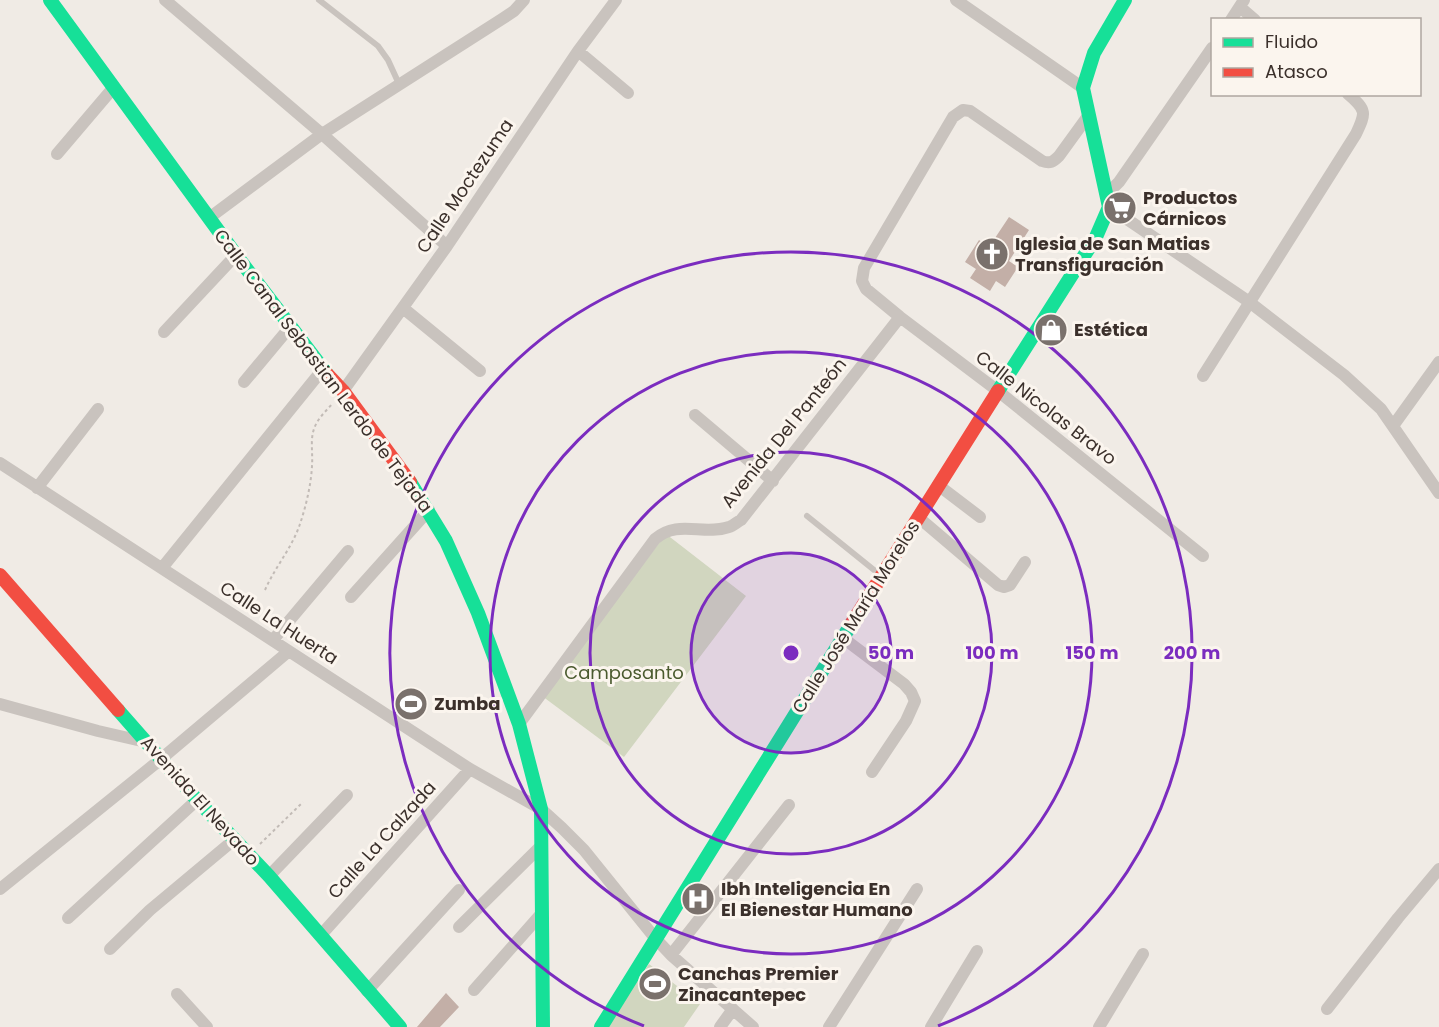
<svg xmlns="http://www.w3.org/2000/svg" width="1439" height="1027" viewBox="0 0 1439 1027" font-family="Poppins,sans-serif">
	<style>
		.green { fill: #d1d6bf }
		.building { fill: #c3afa7 }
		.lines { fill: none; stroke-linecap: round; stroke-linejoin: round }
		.path { stroke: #c2bbb6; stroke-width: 2; stroke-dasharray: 3 3; stroke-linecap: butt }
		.lane { stroke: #c9c3be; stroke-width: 6 }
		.street { stroke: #c9c3be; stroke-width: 12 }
		.fast { stroke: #16e098; stroke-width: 14 }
		.jam { stroke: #f24e42; stroke-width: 14 }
		.ring { fill: none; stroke: #7b2cbf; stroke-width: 3 }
		.labels { text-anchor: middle; stroke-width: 6; stroke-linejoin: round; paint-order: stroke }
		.street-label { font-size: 18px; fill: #3b302b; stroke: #fbf5ee }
		.poi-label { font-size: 18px; font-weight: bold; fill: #3b302b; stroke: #fbf5ee; text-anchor: start }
		.park-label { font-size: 18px; fill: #4a5a2e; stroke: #fbf5ee }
		.centre { fill: #7b2cbf; stroke: #fbf5ee; stroke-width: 3 }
		.ring-label { font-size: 18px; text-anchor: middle; font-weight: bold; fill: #7b2cbf; stroke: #fbf5ee; stroke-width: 6; stroke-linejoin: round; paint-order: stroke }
	</style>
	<rect width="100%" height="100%" fill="#f0ebe5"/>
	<path class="green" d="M666 534 746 596 624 757 542 696Z
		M649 964 700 1004 684 1027H606Z"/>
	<path class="building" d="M1009 217 1029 230 1009 261 1018 267 1005 287 996 281 990 291 970 278 976 269 965 262 979 240 989 247Z
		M446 993 459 1007 440 1027H417Z"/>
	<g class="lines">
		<path class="path" d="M265 590C275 567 292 548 300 524 306 506 311 485 312 466 313 453 310 440 314 429 317 419 326 411 333 403
			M260 844 303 802"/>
		<path class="lane" d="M319 0 378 46 388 60 399 84
			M807 516 879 574"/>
		<path class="street" d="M165 0 322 134 447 246
			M956 0 1083 88
			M1240 7 1255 20
			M1231 20 1244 0
			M578 51 628 93
			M1088 116 1059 156C1053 162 1050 164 1042 161L970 111 963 110 953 117 864 268 862 281 866 289 900 317 998 391 1203 556
			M57 154 114 87
			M1107 194 1119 182 1212 48
			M1109 207 1248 301 1344 375 1381 409 1439 493
			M209 218 322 134 502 19 514 11 524 0
			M403 308 480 371
			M164 332 236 255
			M1203 376 1356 134C1366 113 1367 110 1348 94
			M244 382 290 327
			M343 391 447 246 578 51 616 0
			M695 415 773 481
			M1393 426 1439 362
			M0 463 470 769 541 809 562 828 584 850 655 938 671 955 753 1027
			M938 485 980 517
			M37 488 98 409
			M918 517 998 585 1004 587 1010 585 1025 562
			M162 568 323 369
			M351 597 429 510
			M843 638 904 684 911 692 915 701 906 721 872 772
			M273 640 348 551
			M0 704 98 731 146 742
			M519 724 655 539C678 519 703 536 729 527 733 526 737 522 741 520L900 317
			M269 876 347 795
			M0 889 161 759 289 651
			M68 918 197 800
			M459 927 542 845
			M321 935 470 769
			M110 949 150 910 235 839
			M671 955 789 805
			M474 990 542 913
			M367 991 459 890
			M177 994 207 1027
			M1327 1009 1398 918 1439 869
			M720 1027 733 1009
			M829 1027 917 889
			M931 1027 977 951
			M1099 1027 1143 954"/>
		<path class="fast" d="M50 0 236 255 327 374
			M998 391 1096 237 1109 207 1083 88 1094 53 1125 0
			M410 482 446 541 478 613 519 724 541 809 543 1027
			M118 710 197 800 269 876 400 1027
			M601 1027 852 623"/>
		<path class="jam" d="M327 374 343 391 410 482
			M0 575 118 710
			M852 623 998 391"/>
	</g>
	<circle cx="791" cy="653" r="100" fill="#7b2cbf" fill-opacity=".12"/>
	<g class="ring">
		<circle cx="791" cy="653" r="100"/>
		<circle cx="791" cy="653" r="201"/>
		<circle cx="791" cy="653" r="301"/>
		<path d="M644 1026A401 401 0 1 1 938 1026"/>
	</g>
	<defs>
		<symbol id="supermarket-disc" viewBox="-11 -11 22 22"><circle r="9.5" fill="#7a716c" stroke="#fbf5ee"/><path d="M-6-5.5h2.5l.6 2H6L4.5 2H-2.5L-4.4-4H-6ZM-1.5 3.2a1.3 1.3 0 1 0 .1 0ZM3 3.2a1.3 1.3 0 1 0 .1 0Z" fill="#fff"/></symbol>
		<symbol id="church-disc" viewBox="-11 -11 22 22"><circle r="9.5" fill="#7a716c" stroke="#fbf5ee"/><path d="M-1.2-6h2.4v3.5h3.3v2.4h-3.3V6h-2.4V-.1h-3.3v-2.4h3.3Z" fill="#fff"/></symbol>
		<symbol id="shop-disc" viewBox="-11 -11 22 22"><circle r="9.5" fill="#7a716c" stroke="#fbf5ee"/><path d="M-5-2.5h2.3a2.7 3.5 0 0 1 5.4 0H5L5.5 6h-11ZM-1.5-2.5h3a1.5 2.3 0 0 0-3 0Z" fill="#fff"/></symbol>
		<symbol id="stadium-disc" viewBox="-11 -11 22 22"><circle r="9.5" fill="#7a716c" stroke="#fbf5ee"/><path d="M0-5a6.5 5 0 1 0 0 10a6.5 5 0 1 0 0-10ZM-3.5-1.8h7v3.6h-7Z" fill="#fff"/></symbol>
		<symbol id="hospital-disc" viewBox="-11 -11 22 22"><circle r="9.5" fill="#7a716c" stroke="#fbf5ee"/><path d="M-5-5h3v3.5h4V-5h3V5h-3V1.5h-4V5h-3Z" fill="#fff"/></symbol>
	</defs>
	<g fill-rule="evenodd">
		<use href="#supermarket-disc" x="1101" y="189" width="38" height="38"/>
		<use href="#church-disc" x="973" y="235" width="38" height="38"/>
		<use href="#shop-disc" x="1032" y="311" width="38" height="38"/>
		<use href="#stadium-disc" x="392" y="685" width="38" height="38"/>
		<use href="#hospital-disc" x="679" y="880" width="38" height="38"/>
		<use href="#stadium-disc" x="636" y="965" width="38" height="38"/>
	</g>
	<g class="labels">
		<g class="street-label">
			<text transform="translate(465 186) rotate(-56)" y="6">Calle Moctezuma</text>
			<text transform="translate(323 371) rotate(53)" y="6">Calle Canal Sebastian Lerdo de Tejada</text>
			<text transform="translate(1046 408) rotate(38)" y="6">Calle Nicolas Bravo</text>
			<text transform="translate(784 433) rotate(-51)" y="6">Avenida Del Panteón</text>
			<text transform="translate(856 617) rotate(-58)" y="6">Calle José María Morelos</text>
			<text transform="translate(279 623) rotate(33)" y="6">Calle La Huerta</text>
			<text transform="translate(200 801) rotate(48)" y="6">Avenida El Nevado</text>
			<text transform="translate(382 840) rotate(-48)" y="6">Calle La Calzada</text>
		</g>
		<g class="poi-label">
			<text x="1143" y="204">Productos<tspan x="1143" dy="21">Cárnicos</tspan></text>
			<text x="1015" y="250">Iglesia de San Matias<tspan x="1015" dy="21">Transfiguración</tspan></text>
			<text x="1074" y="336">Estética</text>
			<text x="434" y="710">Zumba</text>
			<text x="721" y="895">Ibh Inteligencia En<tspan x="721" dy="21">El Bienestar Humano</tspan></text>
			<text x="678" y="980">Canchas Premier<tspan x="678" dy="21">Zinacantepec</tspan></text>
		</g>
		<g class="park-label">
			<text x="624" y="679">Camposanto</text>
		</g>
	</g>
	<circle cx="791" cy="653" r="9" class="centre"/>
	<g class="ring-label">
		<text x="891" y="659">50 m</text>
		<text x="992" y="659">100 m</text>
		<text x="1092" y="659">150 m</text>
		<text x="1192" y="659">200 m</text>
	</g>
	<rect x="1211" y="18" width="210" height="78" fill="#fbf5ee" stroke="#aea6a0" stroke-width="1.5"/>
	<rect x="1223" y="38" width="30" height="9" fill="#16e098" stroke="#aea6a0" stroke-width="1.5"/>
	<text x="1265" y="48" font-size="18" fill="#3b302b">Fluido</text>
	<rect x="1223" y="68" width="30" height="9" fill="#f24e42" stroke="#aea6a0" stroke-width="1.5"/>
	<text x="1265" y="78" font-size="18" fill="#3b302b">Atasco</text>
</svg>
